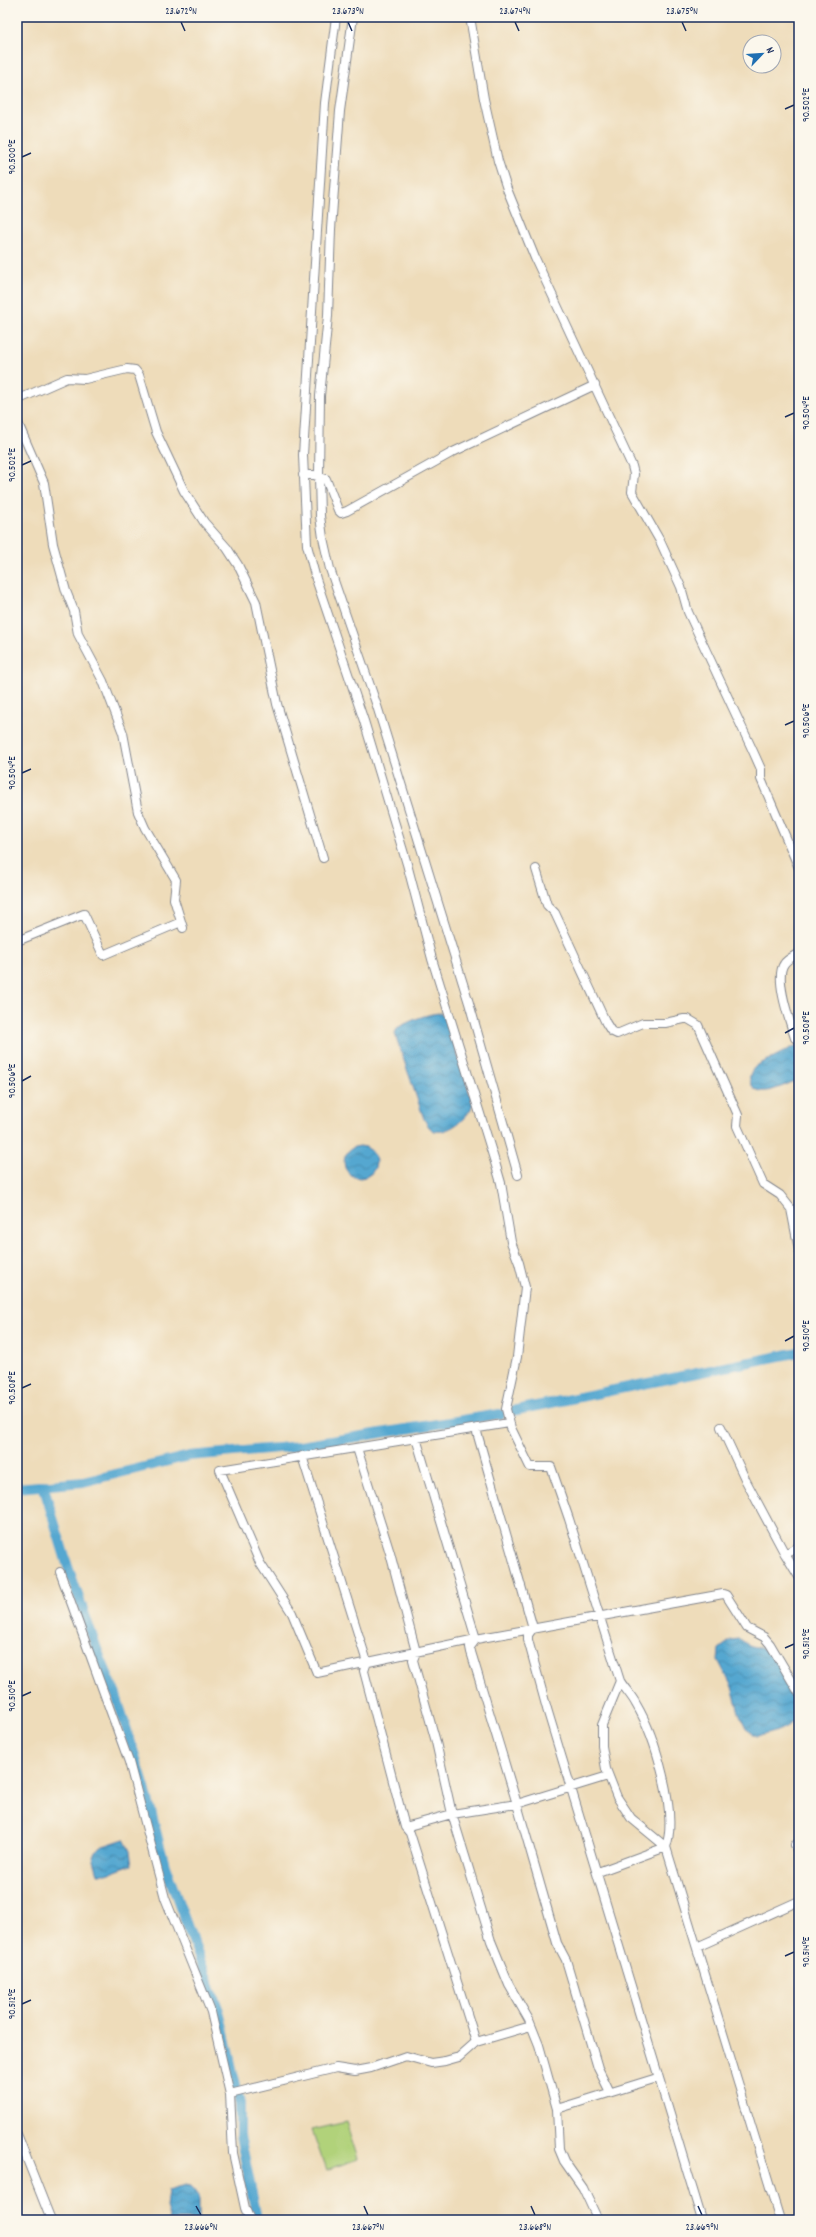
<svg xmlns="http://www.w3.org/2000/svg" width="816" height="2237" viewBox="0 0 816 2237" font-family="Dekko,sans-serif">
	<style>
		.green { fill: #b1d27a; stroke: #66806c }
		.water { fill: url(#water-waves); stroke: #386b97 }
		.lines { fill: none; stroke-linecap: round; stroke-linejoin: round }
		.canal { stroke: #55a7d0; stroke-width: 10 }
		.street-casing { stroke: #84868c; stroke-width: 10 }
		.street { stroke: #fff; stroke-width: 8 }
		.ticks { fill: none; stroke: #1b2f5e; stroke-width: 1.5 }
		.neatline { fill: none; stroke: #1b2f5e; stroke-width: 1.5 }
		.ticks-label { font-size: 10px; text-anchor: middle; fill: #1b2f5e }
	</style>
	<defs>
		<pattern id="water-waves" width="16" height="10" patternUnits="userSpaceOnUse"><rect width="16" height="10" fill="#55a7d0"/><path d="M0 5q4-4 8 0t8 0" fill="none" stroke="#4688ac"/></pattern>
	</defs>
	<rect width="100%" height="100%" fill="#fbf7ec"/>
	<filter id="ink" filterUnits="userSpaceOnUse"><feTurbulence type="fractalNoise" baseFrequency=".025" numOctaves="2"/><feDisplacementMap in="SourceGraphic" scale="8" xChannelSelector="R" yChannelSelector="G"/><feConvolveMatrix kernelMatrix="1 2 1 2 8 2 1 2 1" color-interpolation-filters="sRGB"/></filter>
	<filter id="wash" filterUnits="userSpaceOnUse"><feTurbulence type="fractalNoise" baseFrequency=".012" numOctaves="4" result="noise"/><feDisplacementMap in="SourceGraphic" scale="16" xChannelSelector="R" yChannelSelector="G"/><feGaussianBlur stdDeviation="0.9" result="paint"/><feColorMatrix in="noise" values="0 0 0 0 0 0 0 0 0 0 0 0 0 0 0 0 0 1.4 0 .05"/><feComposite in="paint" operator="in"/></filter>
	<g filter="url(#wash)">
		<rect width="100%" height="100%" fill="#eedcba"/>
		<path class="green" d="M346 2122 358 2159 326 2170 312 2130Z"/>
		<path class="water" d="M442 1013 450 1031 473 1104C469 1117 449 1134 435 1131 430 1130 427 1124 424 1119L395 1034 397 1028C410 1021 427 1013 442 1013Z
			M799 1044V1079C787 1084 754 1103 750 1080 749 1074 752 1070 756 1066Z
			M344 1162a16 16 0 1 1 32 0a16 16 0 1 1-32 0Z
			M739 1639C743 1640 745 1644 749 1645 756 1648 763 1646 769 1652 779 1660 782 1672 786 1684 789 1691 796 1694 798 1701 805 1724 774 1734 757 1736L746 1729 740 1716 732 1687 718 1660 719 1649 731 1640Z
			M124 1839 130 1851 132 1865 107 1874H98L93 1857 95 1852 103 1846Z
			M186 2185 191 2186 198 2196V2220H170L166 2207 168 2190Z"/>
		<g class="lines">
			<path class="canal" d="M512 1411 799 1352
				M43 1485 67 1564 98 1652 116 1695 145 1788 165 1866 219 2011 240 2104V2135L256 2213 253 2220
				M17 1488 83 1482 189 1456 300 1446 500 1414"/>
		</g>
	</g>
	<g filter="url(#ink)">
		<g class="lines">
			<defs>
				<path id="street" d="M336 17 325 103 303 455 307 545 316 579 364 721 407 864 432 959 494 1159 501 1183 511 1242 519 1263 525 1287 517 1357 506 1409 511 1428 530 1467H551L569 1519 620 1681C625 1689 632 1696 636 1704 655 1736 678 1812 666 1847L780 2220
					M353 17 340 111 331 229 328 316 320 396 319 476 320 516 323 538 330 569 377 706 469 1003 518 1175
					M470 17 484 99 498 161 507 189 535 258 632 466 634 474 632 492 660 541 681 587 688 612 752 749 761 769V779L799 868
					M17 400 67 378 85 379 127 369 135 370 139 375 156 432 184 491 204 522 227 548 238 565 256 602 277 704 323 858
					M17 421 44 483 53 544 66 591 74 611 78 634 103 681 123 733 138 812 145 828 176 880 174 899 183 928
					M303 475H314L326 479 338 510 341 513 347 511 453 452 595 385
					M536 869 547 905 555 913 606 1023 611 1031 617 1034 643 1023H665L684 1019H688L698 1025 738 1115 737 1126 763 1184 780 1195 791 1209 799 1250
					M17 941 84 914 103 955 181 922
					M795 1038C790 1022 774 978 784 964 787 959 794 956 799 953
					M509 1423 220 1470 260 1563 292 1613 317 1673 476 1639 723 1594 726 1595 747 1628 764 1637 770 1644 799 1693
					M721 1427 746 1481 785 1554
					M476 1429 533 1628 528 1635V1640L547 1709 702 2220
					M416 1438 476 1639 470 1647 471 1652 517 1804 557 1943 566 1960 598 2068 610 2092
					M357 1448 390 1553 416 1652 413 1660 436 1742 452 1814 491 1941 509 1985 529 2020 539 2045 557 2109 559 2149 564 2161 583 2188 598 2220
					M302 1456 367 1662 364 1671 405 1827 410 1833 476 2042
					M799 1546 785 1554 799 1577
					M60 1572 129 1762 165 1898 211 2012 230 2094 233 2153 245 2208 250 2220
					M620 1681 602 1725V1746L606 1769 617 1797 631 1818 666 1847
					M405 1827 452 1814 517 1804 608 1776
					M795 1845 799 1854
					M598 1872 666 1847
					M697 1947 799 1901
					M230 2094 336 2068 355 2071 371 2068 406 2056 431 2063 445 2061 459 2057 476 2042 531 2026
					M557 2109 657 2078
					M17 2134 51 2220"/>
			</defs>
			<use href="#street" class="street-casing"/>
			<use href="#street" class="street"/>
		</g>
	</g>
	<path class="ticks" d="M181 22 185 31M348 22 352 31M515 22 519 31M682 22 686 31M785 109 794 105M22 157 31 153M785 417 794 413M22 465 31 461M785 725 794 721M22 773 31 769M785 1033 794 1028M22 1081 31 1076M785 1341 794 1336M22 1388 31 1384M785 1648 794 1644M22 1696 31 1692M785 1956 794 1952M22 2004 31 2000M196 2206 201 2215M364 2206 368 2215M531 2206 535 2215M698 2206 702 2215"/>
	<rect width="816" height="2237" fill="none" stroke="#fbf7ec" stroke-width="44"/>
	<g transform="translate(762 54) rotate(65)"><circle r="19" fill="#fbf7ec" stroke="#a1a7b3"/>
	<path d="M0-3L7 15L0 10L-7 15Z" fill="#1f6fb2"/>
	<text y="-6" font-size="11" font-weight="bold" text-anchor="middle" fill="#1b2f5e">N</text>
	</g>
	<rect x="22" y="22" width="772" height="2193" class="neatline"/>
	<g class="ticks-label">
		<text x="181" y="14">23.672°N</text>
		<text x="348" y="14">23.673°N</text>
		<text x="515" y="14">23.674°N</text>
		<text x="682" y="14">23.675°N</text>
		<text transform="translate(805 105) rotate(-90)" y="4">90.502°E</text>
		<text transform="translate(11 157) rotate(-90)" y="4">90.500°E</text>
		<text transform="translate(805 413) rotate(-90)" y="4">90.504°E</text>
		<text transform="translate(11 465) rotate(-90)" y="4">90.502°E</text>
		<text transform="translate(805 721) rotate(-90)" y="4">90.506°E</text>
		<text transform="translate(11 773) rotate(-90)" y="4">90.504°E</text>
		<text transform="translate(805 1028) rotate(-90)" y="4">90.508°E</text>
		<text transform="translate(11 1081) rotate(-90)" y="4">90.506°E</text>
		<text transform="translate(805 1336) rotate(-90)" y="4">90.510°E</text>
		<text transform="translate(11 1388) rotate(-90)" y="4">90.508°E</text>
		<text transform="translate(805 1644) rotate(-90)" y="4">90.512°E</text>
		<text transform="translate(11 1696) rotate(-90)" y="4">90.510°E</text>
		<text transform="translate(805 1952) rotate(-90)" y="4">90.514°E</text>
		<text transform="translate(11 2004) rotate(-90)" y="4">90.512°E</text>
		<text x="201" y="2230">23.666°N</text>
		<text x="368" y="2230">23.667°N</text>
		<text x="535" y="2230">23.668°N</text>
		<text x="702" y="2230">23.669°N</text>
	</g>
</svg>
